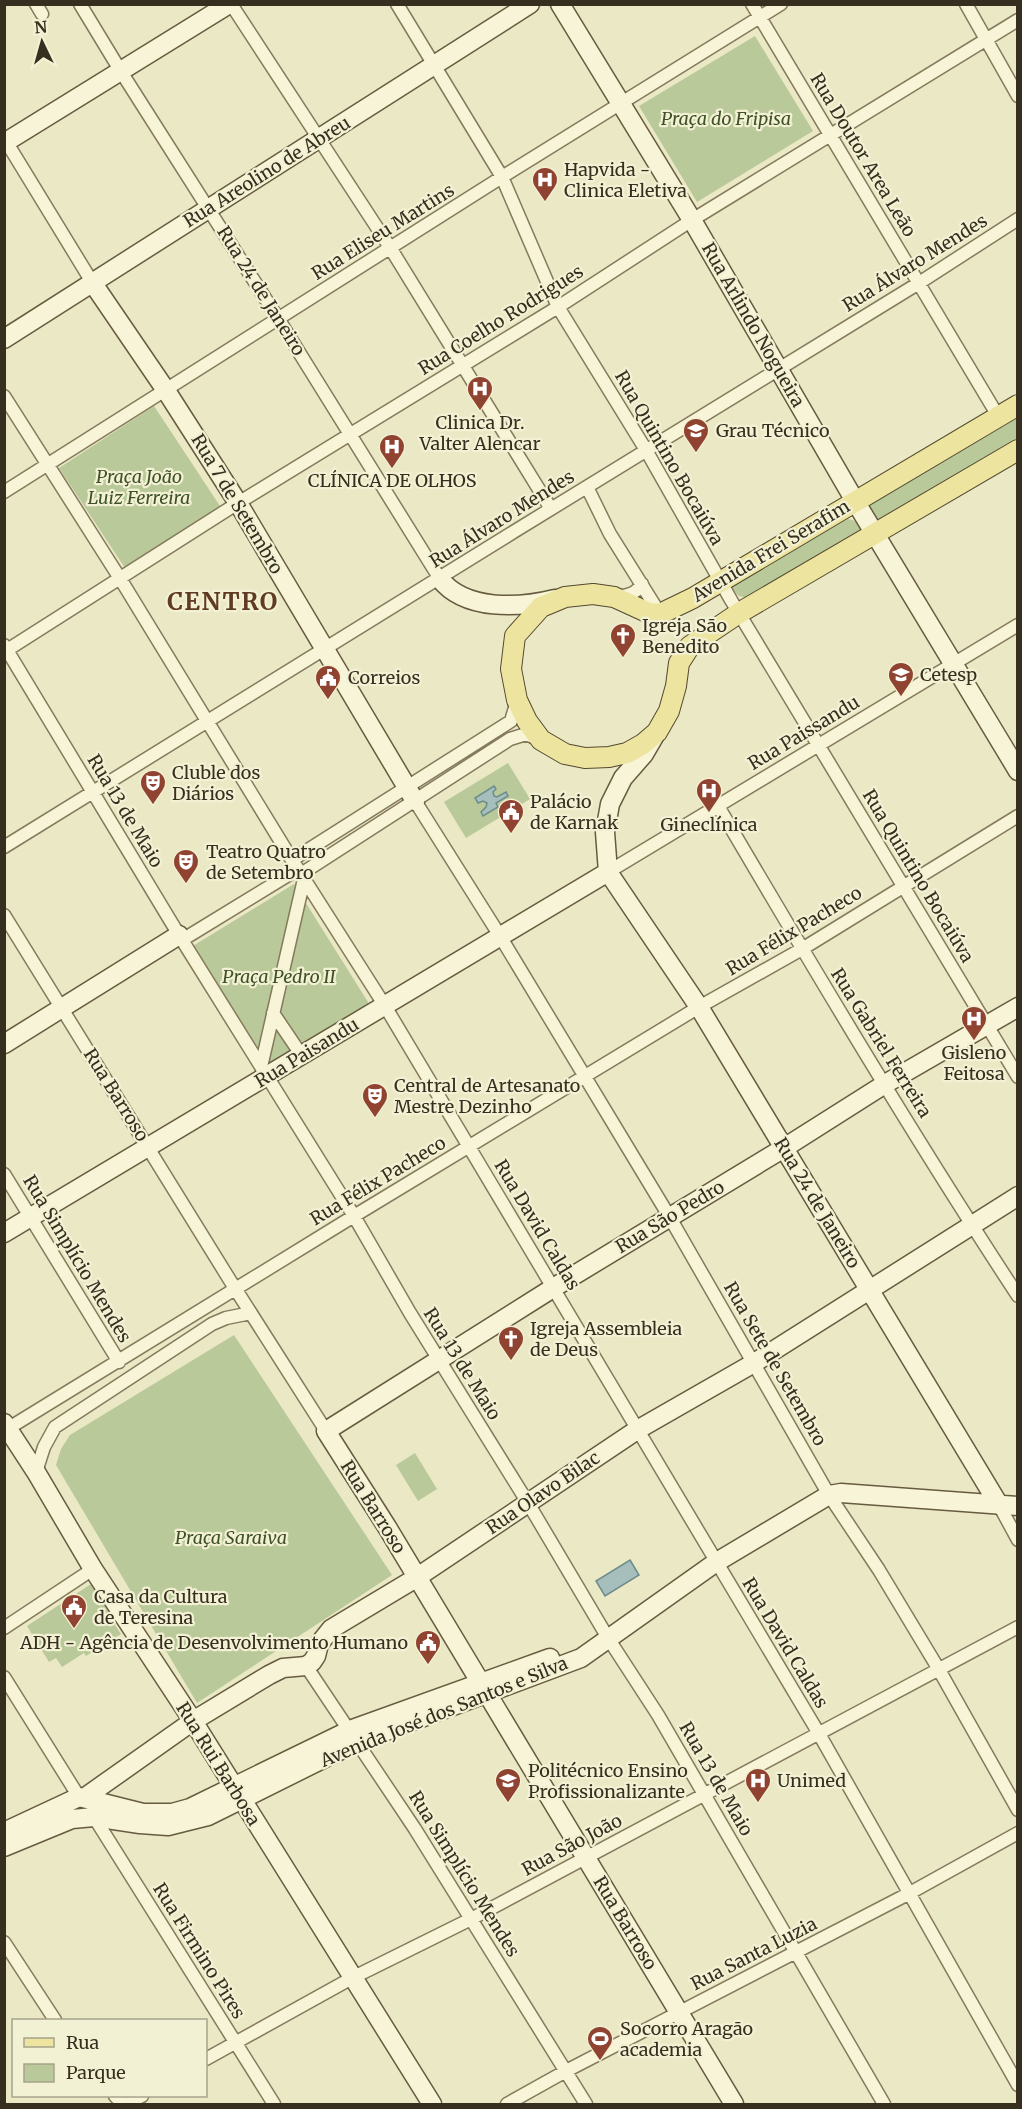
<svg xmlns="http://www.w3.org/2000/svg" width="1022" height="2109" viewBox="0 0 1022 2109" font-family="Merriweather,serif">
	<style>
		.green { fill: #b9c999 }
		.water { fill: #a6bfbd; stroke: #6d8c8b; stroke-width: 1.5 }
		.lines { fill: none; stroke-linecap: round; stroke-linejoin: round }
		.street-casing { stroke: #857a5c; stroke-width: 15 }
		.secondary-casing { stroke: #675b3f; stroke-width: 21 }
		.primary-casing { stroke: #534830; stroke-width: 22 }
		.street { stroke: #f7f4d7; stroke-width: 12 }
		.secondary { stroke: #f7f4d7; stroke-width: 18 }
		.primary { stroke: #ece49f; stroke-width: 20 }
		.labels { text-anchor: middle; stroke-width: 4.5; stroke-linejoin: round; paint-order: stroke }
		.park-label { font-size: 18px; font-style: italic; fill: #3e5127; stroke: #f3f1d4 }
		.street-label { font-size: 18px; fill: #362f1f; stroke: #f3f1d4 }
		.poi-label { font-size: 18px; fill: #362f1f; stroke: #f3f1d4; text-anchor: start }
		.district-label { font-size: 24px; font-weight: bold; letter-spacing: 1.5px; fill: #603b21; stroke: #f3f1d4 }
	</style>
	<rect width="100%" height="100%" fill="#ebe8c5"/>
	<path class="green" d="M755 36 813 131 697 202 639 106Z
		M154 406 220 506 125 568 59 468Z
		M1017 418V444L879 525 867 506Z
		M848 519C855 520 860 524 862 531L750 599 739 596 732 589V587L742 580Z
		M508 763 530 799 466 838 444 802Z
		M294 884 373 1010 267 1072 188 949Z
		M234 1335 392 1575 197 1703 56 1465 61 1449 70 1435Z
		M415 1453 437 1489 418 1501 396 1465Z
		M91 1584 116 1623 115 1625 121 1634 86 1656 84 1653 62 1667 56 1658 49 1662 27 1626Z"/>
	<path class="water" d="M494 786 496 789 493 792 494 796 497 797 506 792 508 796 496 803 498 807 483 816 481 812 486 807 487 803 483 801 478 803 475 798Z
		M630 1560 639 1575 605 1596 596 1581Z"/>
	<g class="lines">
		<defs>
			<path id="street" d="M36 4 42 14
				M80 4 120 70 279 320 440 579
				M231 4 391 249 551 509
				M397 4 502 177 558 307 646 450 731 600 1018 1077
				M752 4 998 416
				M966 4 1018 96
				M4 138 92 282
				M4 396 121 580 292 860 385 1006 818 1732 1018 2085
				M587 487 610 534 660 614
				M4 492 502 177 781 4
				M615 597C627 596 636 594 642 584
				M4 645 179 935 354 1216 410 1313 528 1503 608 1638 658 1715 884 2104
				M4 652 238 503 558 307 692 220 1018 20
				M415 801 500 936 669 1216 829 1495 879 1570 938 1668 1018 1810
				M718 806C815 971 913 1136 1018 1296
				M4 847 515 531 919 283 1018 219
				M292 860 511 721 517 701
				M608 872 1018 625
				M301 874 510 739 526 734 540 740
				M4 915 231 1282 326 1431
				M182 940 298 869
				M273 1013 302 1056
				M261 1067 304 879
				M4 1174 119 1362
				M4 1431 354 1216 699 1007 802 949 1018 816
				M36 1472 44 1447 55 1427 212 1324 226 1318 251 1313
				M999 1505 1018 1540
				M4 1628 93 1569
				M306 1666 415 1829 586 2104
				M4 1677 79 1797
				M94 1817 274 2104
				M4 1942 55 2020
				M206 2059 352 1978 471 1919 1018 1627
				M115 2096 123 2104
				M126 2104 142 2096
				M507 2104 566 2071 908 1894 1018 1833"/>
			<path id="secondary" d="M560 4 692 220 855 501 1018 771
				M4 143 229 4
				M92 282 165 389 238 503 415 801
				M4 339 530 4
				M440 579C465 611 519 608 555 599
				M655 735 644 754 623 778 610 804 605 832 608 872 699 1007 999 1505
				M4 1044 179 935
				M4 1233 608 872
				M4 1423 36 1472 93 1569 193 1721 432 2104
				M84 1798 193 1721 269 1675 283 1668 306 1666 312 1662 316 1656 319 1644 331 1629 416 1578 637 1430 754 1363 1018 1196
				M4 1832 79 1797 143 1813H172L190 1808 350 1730 550 1658
				M4 1847 72 1819 94 1817 140 1824 168 1826 208 1816 357 1742 581 1658 715 1563 829 1495 841 1493 1018 1506
				M734 2104 387 1527 326 1431 553 1288 784 1148 885 1084 1018 1007"/>
			<path id="primary" d="M1018 405 693 598 660 614 649 613 614 597 593 594 565 597 541 607 515 636 511 669 517 700 527 721 541 740 565 754 585 758 609 757 627 753 643 744 657 732 669 711 676 686 679 663 690 646 739 613 1018 450"/>
		</defs>
		<use href="#street" class="street-casing"/>
		<use href="#secondary" class="secondary-casing"/>
		<use href="#primary" class="primary-casing"/>
		<use href="#street" class="street"/>
		<use href="#secondary" class="secondary"/>
		<use href="#primary" class="primary"/>
	</g>
	<defs>
		<symbol id="hospital-pin" viewBox="-11 -11 22 30"><path d="M0 17L-7.5 6A9.5 9.5 0 1 1 7.5 6Z" fill="#904330" stroke="#f3f1d4"/><path d="M-5-5h3v3.5h4V-5h3V5h-3V1.5h-4V5h-3Z" fill="#fff"/></symbol>
		<symbol id="university-pin" viewBox="-11 -11 22 30"><path d="M0 17L-7.5 6A9.5 9.5 0 1 1 7.5 6Z" fill="#904330" stroke="#f3f1d4"/><path d="M0-5L7-2L0 1L-7-2ZM-4 1L0 2.5L4 1V4Q0 6-4 4Z" fill="#fff"/></symbol>
		<symbol id="church-pin" viewBox="-11 -11 22 30"><path d="M0 17L-7.5 6A9.5 9.5 0 1 1 7.5 6Z" fill="#904330" stroke="#f3f1d4"/><path d="M-1.2-6h2.4v3.5h3.3v2.4h-3.3V6h-2.4V-.1h-3.3v-2.4h3.3Z" fill="#fff"/></symbol>
		<symbol id="civic-pin" viewBox="-11 -11 22 30"><path d="M0 17L-7.5 6A9.5 9.5 0 1 1 7.5 6Z" fill="#904330" stroke="#f3f1d4"/><path d="M-.6-6.5H3V-4.5H.6V-3L4-1V1h2V6H-6V1h2V-1L-.6-3ZM-1.2 2.5V6h2.4V2.5Z" fill="#fff"/></symbol>
		<symbol id="theatre-pin" viewBox="-11 -11 22 30"><path d="M0 17L-7.5 6A9.5 9.5 0 1 1 7.5 6Z" fill="#904330" stroke="#f3f1d4"/><path d="M-5-5.5Q0-4 5-5.5V0Q5 5 0 6Q-5 5-5 0ZM-3.3-2.5H-1v1.5H-3.3ZM1-2.5H3.3v1.5H1ZM-2.8 1Q0 5.5 2.8 1Z" fill="#fff"/></symbol>
		<symbol id="stadium-pin" viewBox="-11 -11 22 30"><path d="M0 17L-7.5 6A9.5 9.5 0 1 1 7.5 6Z" fill="#904330" stroke="#f3f1d4"/><path d="M0-5a6.5 5 0 1 0 0 10a6.5 5 0 1 0 0-10ZM-3.5-1.8h7v3.6h-7Z" fill="#fff"/></symbol>
	</defs>
	<g fill-rule="evenodd">
		<use href="#hospital-pin" x="530" y="165" width="30" height="40"/>
		<use href="#hospital-pin" x="465" y="374" width="30" height="40"/>
		<use href="#university-pin" x="681" y="416" width="30" height="40"/>
		<use href="#hospital-pin" x="377" y="432" width="30" height="40"/>
		<use href="#church-pin" x="608" y="621" width="30" height="40"/>
		<use href="#university-pin" x="886" y="660" width="30" height="40"/>
		<use href="#civic-pin" x="313" y="663" width="30" height="40"/>
		<use href="#theatre-pin" x="138" y="768" width="30" height="40"/>
		<use href="#hospital-pin" x="694" y="776" width="30" height="40"/>
		<use href="#civic-pin" x="496" y="797" width="30" height="40"/>
		<use href="#theatre-pin" x="171" y="847" width="30" height="40"/>
		<use href="#hospital-pin" x="959" y="1004" width="30" height="40"/>
		<use href="#theatre-pin" x="360" y="1081" width="30" height="40"/>
		<use href="#church-pin" x="496" y="1324" width="30" height="40"/>
		<use href="#civic-pin" x="59" y="1592" width="30" height="40"/>
		<use href="#civic-pin" x="413" y="1628" width="30" height="40"/>
		<use href="#university-pin" x="493" y="1766" width="30" height="40"/>
		<use href="#hospital-pin" x="743" y="1766" width="30" height="40"/>
		<use href="#stadium-pin" x="585" y="2024" width="30" height="40"/>
	</g>
	<g class="labels">
		<g class="park-label">
			<text x="726" y="125">Praça do Fripisa</text>
			<text x="139" y="483">Praça João<tspan x="139" dy="21">Luiz Ferreira</tspan></text>
			<text x="279" y="983">Praça Pedro II</text>
			<text x="231" y="1544">Praça Saraiva</text>
		</g>
		<g class="street-label">
			<text transform="translate(863 155) rotate(59)" y="6">Rua Doutor Area Leão</text>
			<text transform="translate(267 172) rotate(-32)" y="6">Rua Areolino de Abreu</text>
			<text transform="translate(383 232) rotate(-32)" y="6">Rua Eliseu Martins</text>
			<text transform="translate(915 263) rotate(-32)" y="6">Rua Álvaro Mendes</text>
			<text transform="translate(261 291) rotate(58)" y="6">Rua 24 de Janeiro</text>
			<text transform="translate(501 320) rotate(-32)" y="6">Rua Coelho Rodrigues</text>
			<text transform="translate(753 325) rotate(60)" y="6">Rua Arlindo Nogueira</text>
			<text transform="translate(669 458) rotate(60)" y="6">Rua Quintino Bocaiúva</text>
			<text transform="translate(237 504) rotate(59)" y="6">Rua 7 de Setembro</text>
			<text transform="translate(502 519) rotate(-32)" y="6">Rua Álvaro Mendes</text>
			<text transform="translate(771 551) rotate(-31)" y="6">Avenida Frei Serafim</text>
			<text transform="translate(804 733) rotate(-31)" y="6">Rua Paissandu</text>
			<text transform="translate(125 811) rotate(59)" y="6">Rua 13 de Maio</text>
			<text transform="translate(918 876) rotate(59)" y="6">Rua Quintino Bocaiúva</text>
			<text transform="translate(794 931) rotate(-31)" y="6">Rua Félix Pacheco</text>
			<text transform="translate(881 1043) rotate(58)" y="6">Rua Gabriel Ferreira</text>
			<text transform="translate(307 1053) rotate(-31)" y="6">Rua Paisandu</text>
			<text transform="translate(116 1095) rotate(58)" y="6">Rua Barroso</text>
			<text transform="translate(378 1181) rotate(-31)" y="6">Rua Félix Pacheco</text>
			<text transform="translate(817 1203) rotate(59)" y="6">Rua 24 de Janeiro</text>
			<text transform="translate(670 1217) rotate(-31)" y="6">Rua São Pedro</text>
			<text transform="translate(537 1225) rotate(59)" y="6">Rua David Caldas</text>
			<text transform="translate(77 1259) rotate(59)" y="6">Rua Simplício Mendes</text>
			<text transform="translate(462 1364) rotate(58)" y="6">Rua 13 de Maio</text>
			<text transform="translate(775 1364) rotate(60)" y="6">Rua Sete de Setembro</text>
			<text transform="translate(543 1493) rotate(-34)" y="6">Rua Olavo Bilac</text>
			<text transform="translate(373 1507) rotate(58)" y="6">Rua Barroso</text>
			<text transform="translate(785 1643) rotate(59)" y="6">Rua David Caldas</text>
			<text transform="translate(444 1712) rotate(-22)" y="6">Avenida José dos Santos e Silva</text>
			<text transform="translate(218 1764) rotate(58)" y="6">Rua Rui Barbosa</text>
			<text transform="translate(716 1779) rotate(60)" y="6">Rua 13 de Maio</text>
			<text transform="translate(572 1845) rotate(-28)" y="6">Rua São João</text>
			<text transform="translate(464 1874) rotate(58)" y="6">Rua Simplício Mendes</text>
			<text transform="translate(625 1923) rotate(59)" y="6">Rua Barroso</text>
			<text transform="translate(199 1951) rotate(58)" y="6">Rua Firmino Pires</text>
			<text transform="translate(754 1954) rotate(-27)" y="6">Rua Santa Luzia</text>
		</g>
		<g class="poi-label">
			<text x="564" y="176">Hapvida -<tspan x="564" dy="21">Clinica Eletiva</tspan></text>
			<text x="480" y="429" text-anchor="middle">Clinica Dr.<tspan x="480" dy="21">Valter Alencar</tspan></text>
			<text x="716" y="437">Grau Técnico</text>
			<text x="392" y="487" text-anchor="middle">CLÍNICA DE OLHOS</text>
			<text x="642" y="632">Igreja São<tspan x="642" dy="21">Benedito</tspan></text>
			<text x="920" y="681">Cetesp</text>
			<text x="348" y="684">Correios</text>
			<text x="172" y="779">Cluble dos<tspan x="172" dy="21">Diários</tspan></text>
			<text x="530" y="808">Palácio<tspan x="530" dy="21">de Karnak</tspan></text>
			<text x="709" y="831" text-anchor="middle">Gineclínica</text>
			<text x="206" y="858">Teatro Quatro<tspan x="206" dy="21">de Setembro</tspan></text>
			<text x="974" y="1059" text-anchor="middle">Gisleno<tspan x="974" dy="21">Feitosa</tspan></text>
			<text x="394" y="1092">Central de Artesanato<tspan x="394" dy="21">Mestre Dezinho</tspan></text>
			<text x="530" y="1335">Igreja Assembleia<tspan x="530" dy="21">de Deus</tspan></text>
			<text x="94" y="1603">Casa da Cultura<tspan x="94" dy="21">de Teresina</tspan></text>
			<text x="408" y="1649" text-anchor="end">ADH - Agência de Desenvolvimento Humano</text>
			<text x="528" y="1777">Politécnico Ensino<tspan x="528" dy="21">Profissionalizante</tspan></text>
			<text x="777" y="1787">Unimed</text>
			<text x="620" y="2035">Socorro Aragão<tspan x="620" dy="21">academia</tspan></text>
		</g>
		<g class="district-label">
			<text x="223" y="610">CENTRO</text>
		</g>
	</g>
	<rect width="1022" height="2109" fill="none" stroke="#362f1f" stroke-width="12"/>
	<rect x="12" y="2019" width="195" height="78" fill="#f3f1d4" stroke="#a7a38c" stroke-width="1.5"/>
	<rect x="24" y="2038" width="30" height="9" fill="#ece49f" stroke="#a7a38c" stroke-width="1.5"/>
	<text x="66" y="2049" font-size="18" fill="#362f1f">Rua</text>
	<rect x="24" y="2064" width="30" height="18" fill="#b9c999" stroke="#a7a38c" stroke-width="1.5"/>
	<text x="66" y="2079" font-size="18" fill="#362f1f">Parque</text>
	<g transform="translate(42 42) rotate(355)" stroke="#f3f1d4" stroke-width="4.5" paint-order="stroke">
	<path d="M0-4.5L10 22L0 15L-10 22Z" fill="#362f1f"/>
	<text y="-9" font-size="16" font-weight="bold" text-anchor="middle" fill="#362f1f">N</text>
	</g>
</svg>
